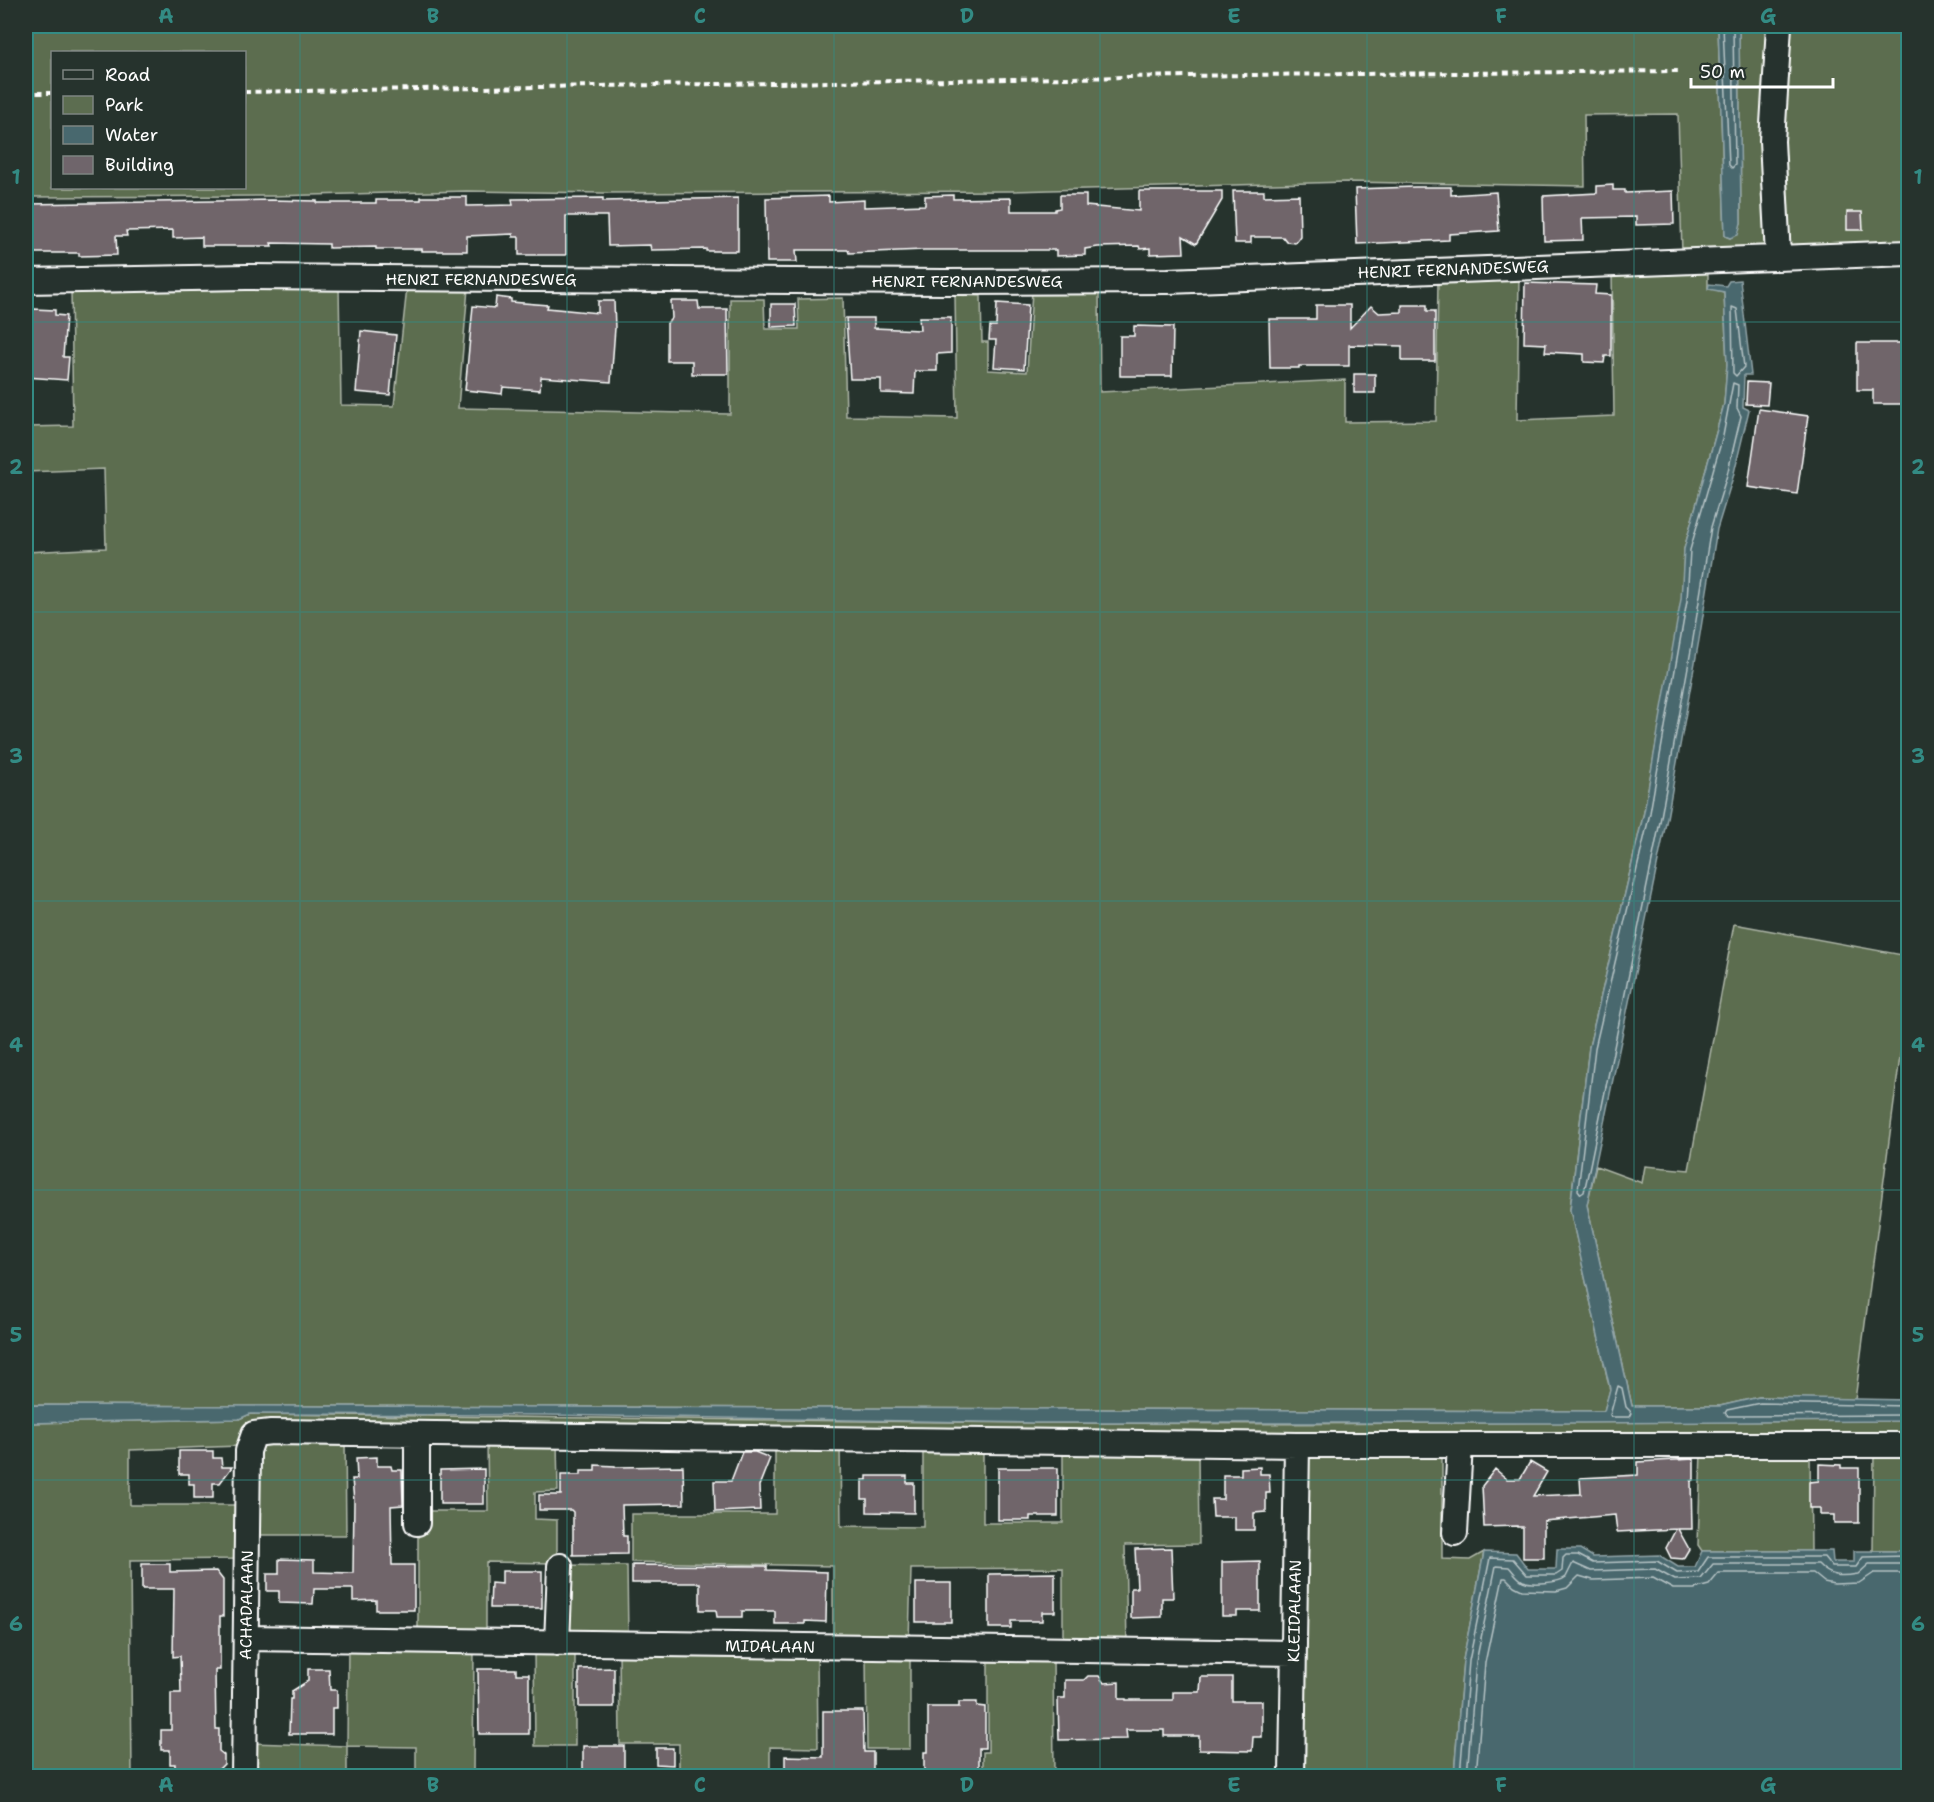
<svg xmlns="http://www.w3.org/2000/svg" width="1934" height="1802" viewBox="0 0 1934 1802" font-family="'Shantell Sans',sans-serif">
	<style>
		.green { fill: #5c6d50; stroke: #aeb6a8; stroke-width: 1.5; fill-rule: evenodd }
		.water { fill: #48686e; stroke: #91a4a8; stroke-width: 1.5 }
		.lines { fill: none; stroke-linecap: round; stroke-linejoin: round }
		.shore { stroke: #b6c3c5; stroke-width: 1.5 }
		.building { fill: #6f656b; stroke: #fff; stroke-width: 1.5 }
		.minor-casing { stroke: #fff; stroke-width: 28 }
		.path { stroke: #fff; stroke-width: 4; stroke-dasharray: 6 4.5; stroke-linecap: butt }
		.minor { stroke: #26332d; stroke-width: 24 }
		.grid { fill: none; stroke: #338b84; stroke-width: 1.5; stroke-opacity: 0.55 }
		.labels { text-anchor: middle; stroke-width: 4.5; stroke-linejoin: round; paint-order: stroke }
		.street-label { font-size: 16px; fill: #fff; stroke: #26332d }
		.neatline { fill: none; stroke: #338b84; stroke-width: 2 }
		.grid-label { font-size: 20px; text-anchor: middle; font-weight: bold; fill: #338b84 }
	</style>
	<rect width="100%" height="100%" fill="#26332d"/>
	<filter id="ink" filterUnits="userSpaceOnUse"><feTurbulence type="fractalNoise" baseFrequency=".0167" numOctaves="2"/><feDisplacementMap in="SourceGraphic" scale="12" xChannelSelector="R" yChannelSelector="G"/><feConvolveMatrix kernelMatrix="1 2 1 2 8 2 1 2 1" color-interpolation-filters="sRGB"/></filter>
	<g filter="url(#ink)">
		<path class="green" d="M26 26H1718L1725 236 1730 238 1741 223 1739 26H1908V246L1682 253 1678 114 1584 115 1585 186 1347 182 1013 191 603 193 467 191 272 196 26 197ZM52 52H244V188H52Z
			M1708 269V288L1724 292 1727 364 1724 404 1684 549 1682 599 1644 812 1589 1047 1570 1209 1610 1390 1604 1411 26 1405V552L106 548 104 469 26 472V427L73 426 71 289 339 287 341 405 394 406 407 288H468L458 408 730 414V299H764L765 329H799L798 299 843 298 846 416 957 418 955 295 981 296 982 342H988V370L1027 372 1032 291 1099 290 1100 392 1345 380V422L1436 421 1438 278 1519 275 1517 420 1614 416 1612 271Z
			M1734 924 1908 956V996L1855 1400 1759 1397 1720 1406H1632L1587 1205 1596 1166 1642 1183 1645 1166 1689 1170Z
			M250 1414C510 1415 771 1421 1032 1423 1323 1425 1614 1423 1905 1421H1908V1437L246 1429 239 1439V1446L130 1450V1505H242V1559L130 1560 132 1776H26V1423L239 1419Z
			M345 1439 346 1535H255L257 1449 261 1444Z
			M487 1441H557L558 1491 535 1492V1519L557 1520V1563L486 1562V1635L418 1634V1533L430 1511H488Z
			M775 1444H840L841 1526 923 1527V1448H983V1523H1063V1452L1198 1454 1199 1544 1125 1545 1127 1645H1063V1568L911 1569 909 1641 833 1640V1566L631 1562V1514H775Z
			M1304 1450 1442 1452V1559L1470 1560 1484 1552 1463 1660 1454 1776H1428V1773L1298 1770Z
			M1701 1451H1810L1811 1551H1702L1698 1545Z
			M1874 1454H1908V1551H1873Z
			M564 1565 627 1566 628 1636 569 1632Z
			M348 1646 474 1647 473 1776H416V1747L347 1746V1776H249L250 1743 347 1746Z
			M534 1648H575V1746H535Z
			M619 1649 817 1651 818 1748 770 1747V1776H679V1744H620Z
			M866 1653H910V1749H867Z
			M1053 1653 1054 1776H983V1752H988V1654Z"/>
		<path class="water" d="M1718 26H1739L1741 223 1738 235 1730 238 1725 236Z
			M1740 280 1751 375H1744L1743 407 1749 410 1733 477 1717 529 1699 640 1667 818 1587 1205 1632 1406H1720L1759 1397 1908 1400V1421L1581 1423H1033L546 1415 250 1414 239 1419 26 1423V1405L1604 1411 1610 1389 1570 1210 1589 1047 1644 812 1681 599 1684 549 1724 404 1727 364 1724 292 1708 289 1709 284 1726 286 1729 281Z
			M1557 1549H1580L1593 1557 1659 1555 1678 1567H1695L1702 1551H1832L1833 1562H1854V1551H1908V1776H1454L1463 1660 1484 1552 1516 1553 1528 1569H1556Z"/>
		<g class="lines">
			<path class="shore" d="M1723 26 1729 165 1732 168 1735 165 1733 26
				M1732 307 1737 309 1744 367 1736 376 1733 373Z
				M1733 383 1738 385 1737 408 1741 416 1727 475 1711 527 1693 639 1661 817 1590 1165 1584 1192 1581 1194 1578 1190 1595 1048 1650 813 1687 601 1690 550 1723 436Z
				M1618 1386 1622 1388 1626 1407 1632 1413 1630 1417H1612L1610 1415Z
				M1908 1406 1760 1403 1727 1410 1725 1413 1728 1416 1908 1415
				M1460 1776 1469 1661 1490 1558 1513 1559 1527 1575H1556L1562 1571 1563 1558 1566 1555H1578L1593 1563 1657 1561 1677 1573 1698 1572 1708 1557H1824L1832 1567H1856L1863 1557 1908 1556
				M1467 1776 1476 1662 1496 1566 1509 1567C1513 1571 1517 1578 1523 1581 1532 1585 1559 1583 1566 1577L1573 1563 1591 1571 1655 1569 1675 1580 1701 1579 1713 1564H1818C1830 1577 1840 1577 1858 1574L1869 1564H1908
				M1476 1776 1485 1663 1503 1578H1506L1514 1586 1522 1590 1556 1591 1567 1588 1579 1576 1593 1580 1653 1578 1673 1589H1694L1709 1585 1719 1573H1813L1824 1582 1834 1584 1859 1583 1874 1573H1908"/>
		</g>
		<path class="building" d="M1613 185V190H1625V193L1673 191 1674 224 1636 225V217L1582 218 1583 240 1544 241 1543 196 1597 193V186Z
			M1415 187H1451V195L1496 192 1499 231 1449 234V240L1357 244 1355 189Z
			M1139 191H1222V200L1196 244 1183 236 1184 253 1150 254V248L1140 249 1139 246 1098 247 1085 249V255L1056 256V250H924L849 253 848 250H796L797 262H767L766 198 829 196V202L864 200V207L925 205V196L953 195V199L1011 198V211H1055V209L1060 208V195H1086V206L1139 211Z
			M1233 191H1264V196L1299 195 1300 236 1295 243 1287 242 1283 237H1251V243H1235Z
			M421 197H467V206L513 205 512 199 603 198V201L738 198V251H706V249L651 250 650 245 608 246 607 216H566V255H519V237H513V234L467 236V251H422V249H376V247L329 248V244L271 243 272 246H202V237L173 238V230L126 231 127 236H116L117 255 79 256V253H26V204L271 200 317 201V203H376V200H421Z
			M1847 212H1862L1863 230H1847Z
			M1525 283 1596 285 1595 294 1611 295V356H1605L1604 363 1584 362V354L1545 352 1546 344 1524 343Z
			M496 297 511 299V302L548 305 547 308 598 313V301H614L615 328 611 382 541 377 540 390 503 387 502 394 465 390 473 306 495 308Z
			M671 301H698L699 309H727L728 374H692V361H667V323L672 318Z
			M997 303 1028 305 1024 369 994 367 996 340H989L990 326H996Z
			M771 304H795L796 326 771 327Z
			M1316 305H1350V328L1371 306 1379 313 1402 312V305H1427V311H1435V361H1402V346L1349 345V366H1299V368H1270L1269 319H1316Z
			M33 309 55 310V315L66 316 63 357H69L67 380 26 377V357H30Z
			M919 317H951V353L937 354V371H915L914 394 881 393V379H850L846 318H874V328L920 330Z
			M1134 326 1173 327 1172 376H1120V336H1134Z
			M361 331 396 335 390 395 356 392Z
			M1857 343H1908V389H1902V404H1873V390H1857Z
			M1354 374H1375V393H1354Z
			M1747 382 1769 383 1767 405 1746 404Z
			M1759 409 1808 416 1797 494 1748 487Z
			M179 1451H213V1458H221L222 1467H232L220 1483H213V1498H194V1484H189V1474H179Z
			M742 1452H755L770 1458 759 1486 760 1510 715 1512 714 1481H731Z
			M377 1457V1466H391L392 1470H402L403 1505 391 1506 392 1565H414V1610H376V1600L353 1601V1589H314L313 1604 279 1603V1591H267V1574H279V1559L314 1560V1572L353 1573 354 1501 352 1479H357L356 1458Z
			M1694 1459V1480L1691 1481 1692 1529H1678L1689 1549 1683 1559 1671 1558 1666 1548 1676 1529 1617 1532 1615 1515 1544 1521V1558H1523V1527H1517V1526L1484 1527 1482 1486 1495 1469 1507 1479H1520L1530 1462 1547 1472 1533 1496 1581 1494 1580 1478 1638 1475V1462Z
			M1819 1464 1841 1465V1468H1859V1523H1834V1515H1820V1508H1809V1482L1819 1481Z
			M595 1465 615 1466V1467L683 1466 684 1504 622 1505 623 1536H627V1554L573 1555V1512L571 1510H539V1495H561V1475H581V1471H595Z
			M1260 1467V1474H1269L1270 1493H1266V1512L1254 1513V1530H1235V1517H1213L1212 1499H1223V1475H1241V1468Z
			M998 1468H1058V1516H1030V1520H998Z
			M484 1469V1504H440V1470Z
			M867 1476H907V1483H914V1513L867 1512V1499H862V1480H867Z
			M1171 1548 1173 1598H1162V1617L1131 1618V1588H1137L1135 1549Z
			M1260 1561V1611H1237V1616H1222V1562Z
			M142 1564H170V1572L216 1571 223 1580V1616H220V1670H215L216 1729H219V1751L224 1755V1764L219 1769 175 1770V1764H170V1750H161V1730H171V1693H181L180 1656 173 1657 174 1589H142Z
			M632 1565 767 1566V1570L827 1572 826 1622 805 1621V1624H775V1611H742V1617H717L716 1610H700V1583H632Z
			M502 1571H542V1608H490L491 1583 502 1584Z
			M1055 1573V1612H1042V1621H1011V1628H989V1574Z
			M916 1583H951V1622H916Z
			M614 1668V1707H579V1669Z
			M308 1669H329L330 1690H337V1708H332V1734H289L290 1699H292V1691L308 1681Z
			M478 1669H516V1674H529V1734H479Z
			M1088 1676H1099L1104 1683 1119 1682V1699H1126V1700H1173V1692H1200L1201 1677H1232V1701H1262V1737H1253L1252 1751 1199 1750V1736H1164V1730H1126L1127 1739 1059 1740 1058 1698H1065V1680H1084Z
			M959 1702H977V1706L985 1707V1748H979V1776H924V1752H928V1707H959Z
			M823 1711H863L864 1752H873V1776H785V1756L823 1757Z
			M583 1746H624V1776H583Z
			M656 1748H673V1765L656 1764Z"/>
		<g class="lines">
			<defs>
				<path id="minor" d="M1778 257 1772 141 1779 26
					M26 281 246 277 944 282 1168 281 1908 253
					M417 1523V1434
					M1455 1533 1460 1445
					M246 1638 1293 1653
					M557 1643 560 1566
					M244 1776 248 1451 254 1434 271 1432 1297 1445H1908
					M1292 1776 1297 1445"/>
			</defs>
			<use href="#minor" class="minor-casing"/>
			<path class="path" d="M244 92 1246 75 1678 71
				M26 93H52"/>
			<use href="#minor" class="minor"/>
		</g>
	</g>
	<path class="grid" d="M300 26V1776M567 26V1776M834 26V1776M1100 26V1776M1367 26V1776M1634 26V1776M26 322H1908M26 612H1908M26 901H1908M26 1190H1908M26 1480H1908"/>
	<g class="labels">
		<g class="street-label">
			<text transform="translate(1453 269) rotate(-2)" y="6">HENRI FERNANDESWEG</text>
			<text x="481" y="285">HENRI FERNANDESWEG</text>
			<text x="967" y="287">HENRI FERNANDESWEG</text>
			<text transform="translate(246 1605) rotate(-89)" y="6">ACHADALAAN</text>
			<text transform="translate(1294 1611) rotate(-89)" y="6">KLEIDALAAN</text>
			<text transform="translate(770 1646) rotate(1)" y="6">MIDALAAN</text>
		</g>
	</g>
	<rect width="1934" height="1802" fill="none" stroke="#26332d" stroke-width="66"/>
	<rect x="51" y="51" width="195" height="138" fill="#26332d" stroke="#7d8581" stroke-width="1.5"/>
	<rect x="63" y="70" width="30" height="9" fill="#26332d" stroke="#7d8581" stroke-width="1.5"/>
	<text x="105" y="81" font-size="18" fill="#ffffff">Road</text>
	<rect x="63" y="96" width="30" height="18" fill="#5c6d50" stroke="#7d8581" stroke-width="1.5"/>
	<text x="105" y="111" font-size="18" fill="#ffffff">Park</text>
	<rect x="63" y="126" width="30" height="18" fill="#48686e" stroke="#7d8581" stroke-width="1.5"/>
	<text x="105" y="141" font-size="18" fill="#ffffff">Water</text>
	<rect x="63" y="156" width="30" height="18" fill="#6f656b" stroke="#7d8581" stroke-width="1.5"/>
	<text x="105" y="171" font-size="18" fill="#ffffff">Building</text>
	<path d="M1691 78v9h142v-9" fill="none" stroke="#ffffff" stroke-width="3"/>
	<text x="1700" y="78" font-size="18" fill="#ffffff" stroke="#26332d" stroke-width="4.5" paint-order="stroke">50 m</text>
	<rect x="33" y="33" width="1868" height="1736" class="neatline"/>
	<g class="grid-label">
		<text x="166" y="23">A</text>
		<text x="433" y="23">B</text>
		<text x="700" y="23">C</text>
		<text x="967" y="23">D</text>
		<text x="1234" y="23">E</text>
		<text x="1501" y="23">F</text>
		<text x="1768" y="23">G</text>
		<text x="16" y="184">1</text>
		<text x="1918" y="184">1</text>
		<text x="16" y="474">2</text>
		<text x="1918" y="474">2</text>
		<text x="16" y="763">3</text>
		<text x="1918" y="763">3</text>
		<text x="16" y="1052">4</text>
		<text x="1918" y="1052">4</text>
		<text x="16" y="1342">5</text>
		<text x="1918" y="1342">5</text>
		<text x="16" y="1631">6</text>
		<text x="1918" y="1631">6</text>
		<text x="166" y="1792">A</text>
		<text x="433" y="1792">B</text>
		<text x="700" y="1792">C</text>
		<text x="967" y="1792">D</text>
		<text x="1234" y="1792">E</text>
		<text x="1501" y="1792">F</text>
		<text x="1768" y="1792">G</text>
	</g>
</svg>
